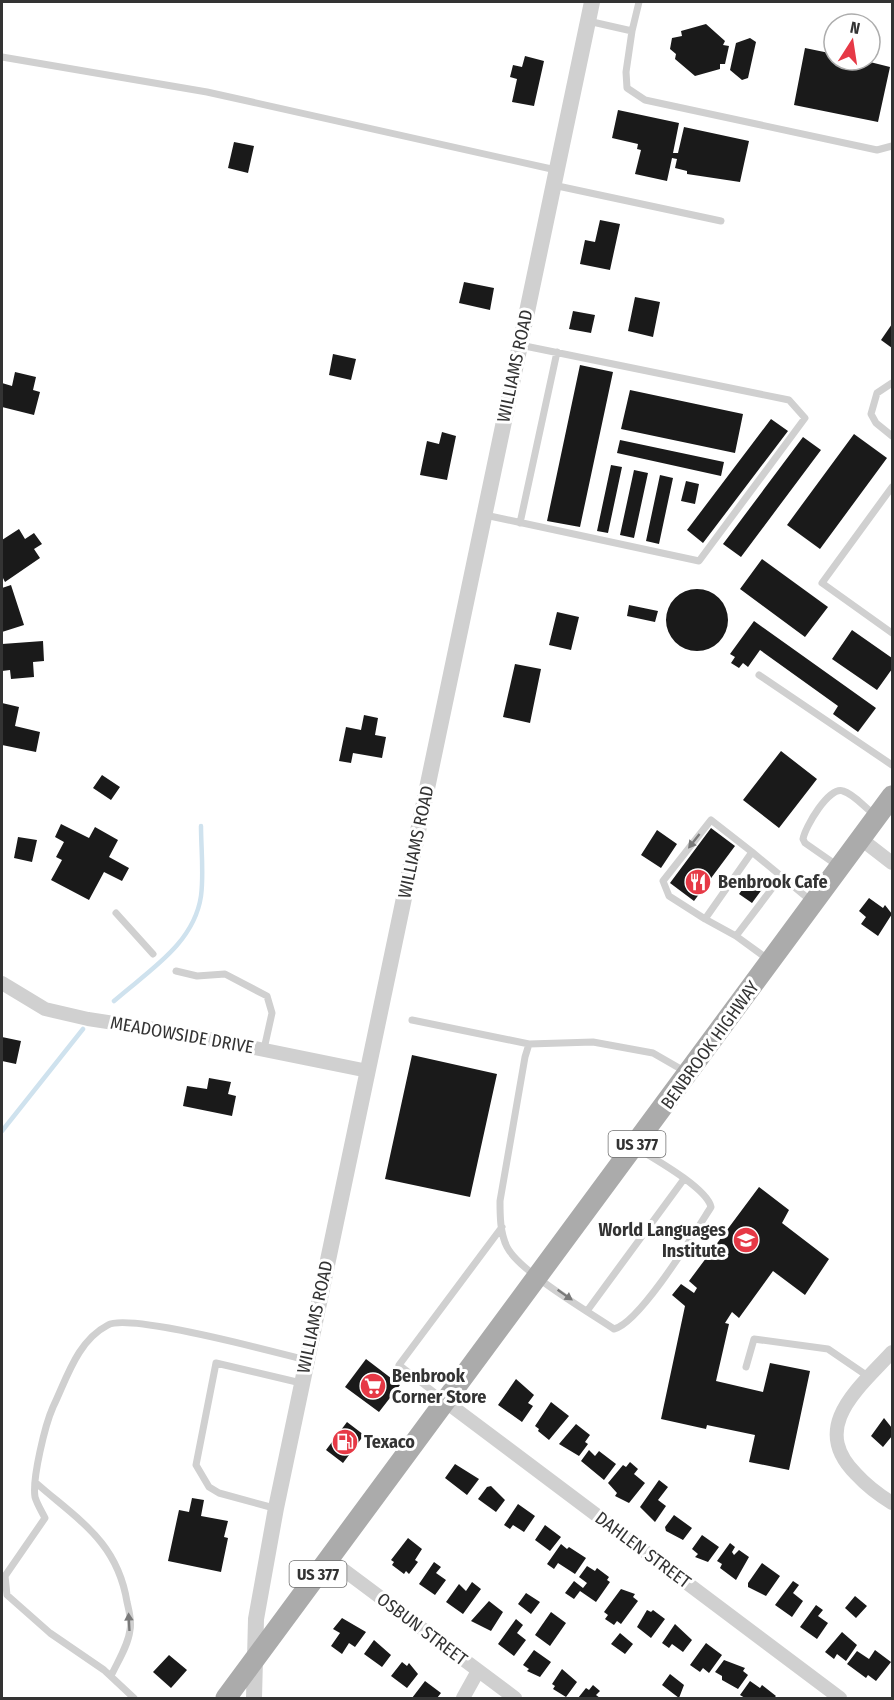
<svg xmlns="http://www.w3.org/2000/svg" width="894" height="1700" viewBox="0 0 894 1700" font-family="'Fira Sans Condensed',sans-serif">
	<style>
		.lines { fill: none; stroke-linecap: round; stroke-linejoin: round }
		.stream { stroke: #cfe2ee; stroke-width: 4.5 }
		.building { fill: #1a1a1a }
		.service { stroke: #d0d0d0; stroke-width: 7 }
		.minor { stroke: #d0d0d0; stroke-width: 14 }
		.tertiary { stroke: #d0d0d0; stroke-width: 16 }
		.primary { stroke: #ababab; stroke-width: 21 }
		.oneway { fill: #7a7a7a }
		.labels { text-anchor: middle; stroke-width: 6; stroke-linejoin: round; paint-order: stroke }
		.shield { fill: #fff; stroke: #707070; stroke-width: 1.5 }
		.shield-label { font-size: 16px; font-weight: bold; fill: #333 }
		.street-label { font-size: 18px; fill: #333; stroke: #fff }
		.poi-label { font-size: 18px; font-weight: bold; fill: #333; stroke: #fff; text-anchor: start }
	</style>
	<rect width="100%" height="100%" fill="#fff"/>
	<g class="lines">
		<path class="stream" d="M114 1001C148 971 194 944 201 896 204 874 201 848 201 826
			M2 1131 83 1029"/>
	</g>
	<path class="building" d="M706 24 725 41 723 45 729 46 725 64H720V69L695 76 675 59 676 54 670 49 672 38 682 36 681 31Z
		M750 38 756 42 748 78 742 80 730 70 736 43Z
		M805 48 834 54V60H862L890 67 878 122 794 105Z
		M525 56 544 61 534 106 512 102 517 79 510 77 513 65 522 67Z
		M618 110 679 123 673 153H678L684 127 749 141 740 182 687 174V171L675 168 677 159 672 158 667 181 635 174 641 150 637 149 638 144 612 138Z
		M234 142 254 146 248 173 228 168Z
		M600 220 620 224 610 270 580 264 585 240 595 242Z
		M464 282 494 288 490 310 459 303Z
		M635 297 660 302 653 337 628 331Z
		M573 311 595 315 591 333 569 329Z
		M892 324V348L881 340Z
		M333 354 356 359 351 380 329 375Z
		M580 365 613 372 580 527 547 521Z
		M15 372 36 377 33 390 40 392 34 415 2 407V383L12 386Z
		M630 390 743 414 735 453 621 429Z
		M771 419 788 431 703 543 687 530Z
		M442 432 456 436 447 480 420 475 427 441 439 444Z
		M854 434 887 458 820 549 787 525Z
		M803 437 821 450 741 557 723 544Z
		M620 440 724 462 721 476 617 453Z
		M611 465 622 467 608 533 597 531Z
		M634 470 648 473 634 538 620 535Z
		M660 475 673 478 659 544 646 541Z
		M686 481 699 484 695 504 681 501Z
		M19 529 25 539 34 533 42 544 34 549 40 558 5 582 2 576V540Z
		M762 559 828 607 805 637 740 589Z
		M11 585 24 625 2 632V588Z
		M666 620a31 31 0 1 1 62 0a31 31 0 1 1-62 0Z
		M629 605 658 611 655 622 627 616Z
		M557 612 579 617 571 650 549 645Z
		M754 621 876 708 858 732 833 714 838 706 760 650 748 667 743 663 739 668 731 663 735 657 730 654Z
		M852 630 892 658V669L877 690 832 659Z
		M43 641 44 661 33 662 34 677 11 679 10 670 2 671V644Z
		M515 664 541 669 530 723 503 717Z
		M2 703 19 707 15 726 40 732 36 752 2 745Z
		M364 715 378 718 375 735 386 737 382 758 353 753 351 763 339 761 346 727 361 730Z
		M781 751 817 779 779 828 743 800Z
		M102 775 120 787 111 800 93 788Z
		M61 824 89 838 95 827 118 840 109 857 129 868 122 881 104 872 89 900 51 880 62 860 56 857 64 842 55 837Z
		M711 828 735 846 694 901 670 883Z
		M657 830 677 844 661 868 641 855Z
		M18 837 37 840 32 862 14 858Z
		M750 879 763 888 752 903 739 894Z
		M869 898 883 908 885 905 892 914 878 936 861 924 866 917 859 911Z
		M2 1037 21 1041 16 1064 2 1061Z
		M412 1055 497 1074 470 1197 385 1179Z
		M209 1078 231 1082 228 1094 236 1096 232 1116 183 1106 187 1086 207 1089Z
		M759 1187 789 1210 782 1223 829 1259 805 1295 773 1271 739 1318 732 1312 725 1323 729 1324 716 1381 763 1392 770 1363 810 1371 789 1470 749 1462 755 1435 707 1425 706 1429 661 1419 685 1306 672 1295 681 1284 694 1293 697 1288 689 1281Z
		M366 1359 400 1385 379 1412 345 1387Z
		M516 1379 534 1395 528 1403 533 1406 522 1422 498 1405Z
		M551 1402 569 1416 549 1440 538 1431 539 1429 535 1426Z
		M884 1418 892 1428V1436L883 1447 871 1436Z
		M347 1422 364 1435 343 1463 326 1450Z
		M576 1424 590 1435 585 1442 588 1444 579 1456 559 1444Z
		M589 1450 595 1456 599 1451 616 1464 604 1480 581 1461Z
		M630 1462 638 1469 634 1474 645 1483 629 1503 615 1496 617 1493 608 1483 623 1465 626 1467Z
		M455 1464 479 1479 467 1495 445 1478Z
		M659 1480 668 1487 658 1500 666 1506 655 1522 640 1507Z
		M491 1486 505 1500 496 1512 478 1499 487 1487Z
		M192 1498 204 1500 201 1516 228 1521 224 1537 228 1538 221 1572 168 1561 179 1510 189 1512Z
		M518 1504 535 1516 524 1532 513 1525 510 1529 504 1525Z
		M674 1515 692 1528 683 1540 666 1531 665 1527Z
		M545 1525 561 1537 550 1551 535 1540Z
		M702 1535 719 1547 708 1562 695 1557 698 1554 692 1549Z
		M408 1538 422 1549 415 1560 418 1562 409 1574 406 1571 404 1574 392 1565 394 1562 391 1560Z
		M730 1543 735 1547 732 1552 734 1555 739 1550 749 1557 736 1580 720 1568 722 1564 717 1561Z
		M561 1544 567 1549 569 1547 586 1558 575 1574 558 1563 554 1569 547 1564Z
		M434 1562 441 1567 436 1573 446 1580 435 1595 419 1584Z
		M762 1563 780 1576 766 1596 748 1587V1583Z
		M587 1566 595 1571 597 1568 609 1577 607 1580 610 1582 596 1602 580 1591 574 1599 565 1593 574 1581 583 1588 587 1583 579 1577Z
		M793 1581 799 1585 793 1593 803 1601 792 1617 775 1605Z
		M472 1582 481 1589 463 1614 446 1602 459 1584 466 1591Z
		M621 1589 635 1594 633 1597 638 1601 621 1624 617 1621 614 1625 605 1619 608 1615 604 1612Z
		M526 1593 540 1602 531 1614 518 1604Z
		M855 1596 867 1606 856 1618 845 1608Z
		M489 1601 503 1612 491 1631 471 1621Z
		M816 1605 823 1610 818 1616 828 1623 817 1639 800 1627Z
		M647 1610 651 1612 653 1610 665 1619 651 1638 637 1627Z
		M551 1612 566 1623 550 1646 535 1635Z
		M342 1618 366 1632 355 1647 349 1643 342 1654 331 1646 340 1633 333 1629Z
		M516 1619 523 1625 517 1633 526 1640 514 1656 498 1644Z
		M675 1624 692 1640 683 1652 672 1644 669 1648 662 1643Z
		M842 1632 857 1645 846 1661 837 1654 834 1659 825 1652Z
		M620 1633 633 1644 625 1654 611 1644Z
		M374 1640 391 1655 382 1667 364 1654Z
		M706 1643 722 1655 709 1673 703 1668 700 1672 690 1665Z
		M534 1650 551 1662 540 1677 527 1671 529 1669 523 1665Z
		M875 1650 891 1662 876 1681 868 1675 866 1678 847 1664 857 1651 869 1659Z
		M169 1655 187 1670 171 1688 153 1672Z
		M724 1660 745 1668 743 1671 748 1675 738 1689 722 1680V1676L715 1672Z
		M402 1662 407 1666 409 1663 418 1674 407 1688 391 1676Z
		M562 1669 577 1682 566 1697 553 1689 555 1686 552 1684Z
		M670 1674 684 1685 679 1698 662 1685Z
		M425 1681 441 1693 437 1698H412Z
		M750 1681 760 1688 762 1685 776 1696 774 1698H745L740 1695Z
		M593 1685 600 1691 596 1695 600 1698H578L586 1688 589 1690Z"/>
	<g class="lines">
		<path class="service" d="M588 21 632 31 626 72 627 88 645 100 877 150 892 146
			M632 31 639 2
			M2 57 207 92 556 170
			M553 185 721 221
			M892 383 877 393 871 414 876 423 892 436
			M892 487 822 583 892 633
			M485 515 699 561 805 418 789 400 520 345
			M520 523 557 352
			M759 675 892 765
			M838 866 805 843 803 839C805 827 829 786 843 791 854 794 865 808 874 814
			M116 913 153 954
			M705 919 669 896 663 881 711 820 752 852
			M736 936 780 878
			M769 960 736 936 705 919 752 852 810 900
			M176 971 197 976 225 974 267 996 272 1013 264 1049
			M412 1020 529 1044
			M635 1147C653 1158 707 1188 711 1207 695 1232 640 1323 614 1329 589 1312 520 1272 507 1247 500 1233 500 1215 500 1201L525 1057 529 1044 593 1042 653 1053 686 1072
			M587 1311 684 1179
			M746 1367 754 1339 828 1349 869 1377
			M444 1400 399 1365 502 1227
			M35 1482C78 1520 117 1541 127 1602 129 1611 132 1621 130 1630 128 1646 118 1661 111 1676
			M274 1508 219 1493 209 1487 196 1465 216 1363 301 1383
			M134 1698 104 1670 50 1633 7 1595 5 1576 45 1518C42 1512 37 1504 35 1497 32 1479 45 1425 53 1407 67 1378 77 1341 108 1325 130 1313 274 1352 306 1360"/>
		<path class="minor" d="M861 839 892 863
			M2 983 45 1009 88 1019 180 1033 368 1071
			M892 1352C858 1389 809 1427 856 1474 867 1486 879 1495 892 1503
			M446 1402 840 1698
			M329 1559 515 1698
			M463 1698 478 1671"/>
		<path class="tertiary" d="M254 1698 256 1619 276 1508 592 2"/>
		<path class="primary" d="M226 1698 892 796"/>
	</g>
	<defs><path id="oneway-solid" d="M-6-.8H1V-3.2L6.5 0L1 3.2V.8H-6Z" transform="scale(1.5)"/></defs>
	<g class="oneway">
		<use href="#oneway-solid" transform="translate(694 841) rotate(128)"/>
		<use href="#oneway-solid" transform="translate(565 1295) rotate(35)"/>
		<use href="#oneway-solid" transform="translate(129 1622) rotate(-93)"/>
	</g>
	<defs>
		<symbol id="restaurant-disc" viewBox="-11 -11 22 22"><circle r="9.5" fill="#e63946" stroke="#fff"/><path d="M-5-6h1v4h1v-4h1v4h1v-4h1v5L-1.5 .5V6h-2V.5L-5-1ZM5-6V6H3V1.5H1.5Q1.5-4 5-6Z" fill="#fff"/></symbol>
		<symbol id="school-disc" viewBox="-11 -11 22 22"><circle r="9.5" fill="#e63946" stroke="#fff"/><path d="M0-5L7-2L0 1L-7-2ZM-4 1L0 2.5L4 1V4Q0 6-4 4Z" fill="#fff"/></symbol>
		<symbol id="supermarket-disc" viewBox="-11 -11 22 22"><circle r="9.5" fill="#e63946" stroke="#fff"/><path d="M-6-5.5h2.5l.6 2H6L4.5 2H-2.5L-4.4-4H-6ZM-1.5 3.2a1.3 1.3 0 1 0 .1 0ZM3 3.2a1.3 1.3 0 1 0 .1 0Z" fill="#fff"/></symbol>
		<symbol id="fuel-disc" viewBox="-11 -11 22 22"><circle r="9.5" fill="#e63946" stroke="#fff"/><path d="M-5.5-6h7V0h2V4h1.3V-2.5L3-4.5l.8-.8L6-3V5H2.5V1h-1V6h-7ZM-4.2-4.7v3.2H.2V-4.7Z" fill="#fff"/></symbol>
	</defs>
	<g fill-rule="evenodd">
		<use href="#restaurant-disc" x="683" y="867" width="30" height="30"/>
		<use href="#school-disc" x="731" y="1225" width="30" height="30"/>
		<use href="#supermarket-disc" x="358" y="1371" width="30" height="30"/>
		<use href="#fuel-disc" x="330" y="1427" width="30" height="30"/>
	</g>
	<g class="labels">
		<g class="shield">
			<rect x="608.5" y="1131" width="57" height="26" rx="4.5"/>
			<rect x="289.5" y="1561" width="57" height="26" rx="4.5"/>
		</g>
		<g class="shield-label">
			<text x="637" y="1150">US 377</text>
			<text x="318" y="1580">US 377</text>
		</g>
		<g class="street-label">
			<text transform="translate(515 366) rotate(-78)" y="6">WILLIAMS ROAD</text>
			<text transform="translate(416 842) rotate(-78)" y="6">WILLIAMS ROAD</text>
			<text transform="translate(182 1035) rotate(10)" y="6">MEADOWSIDE DRIVE</text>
			<text transform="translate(710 1045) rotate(-54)" y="6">BENBROOK HIGHWAY</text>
			<text transform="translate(315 1317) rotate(-78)" y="6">WILLIAMS ROAD</text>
			<text transform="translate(643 1550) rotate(37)" y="6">DAHLEN STREET</text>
			<text transform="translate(422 1629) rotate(37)" y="6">OSBUN STREET</text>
		</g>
		<g class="poi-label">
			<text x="718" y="888">Benbrook Cafe</text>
			<text x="726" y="1236" text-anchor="end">World Languages<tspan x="726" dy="21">Institute</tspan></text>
			<text x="392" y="1382">Benbrook<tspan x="392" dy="21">Corner Store</tspan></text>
			<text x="364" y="1448">Texaco</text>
		</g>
	</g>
	<rect width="894" height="1700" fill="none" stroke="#333333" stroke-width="6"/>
	<g transform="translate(852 42) rotate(12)"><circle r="28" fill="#ffffff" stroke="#adadad" stroke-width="1.5"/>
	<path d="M0-4.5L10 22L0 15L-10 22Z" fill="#e63946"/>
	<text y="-9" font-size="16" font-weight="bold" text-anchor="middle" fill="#333333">N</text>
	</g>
</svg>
